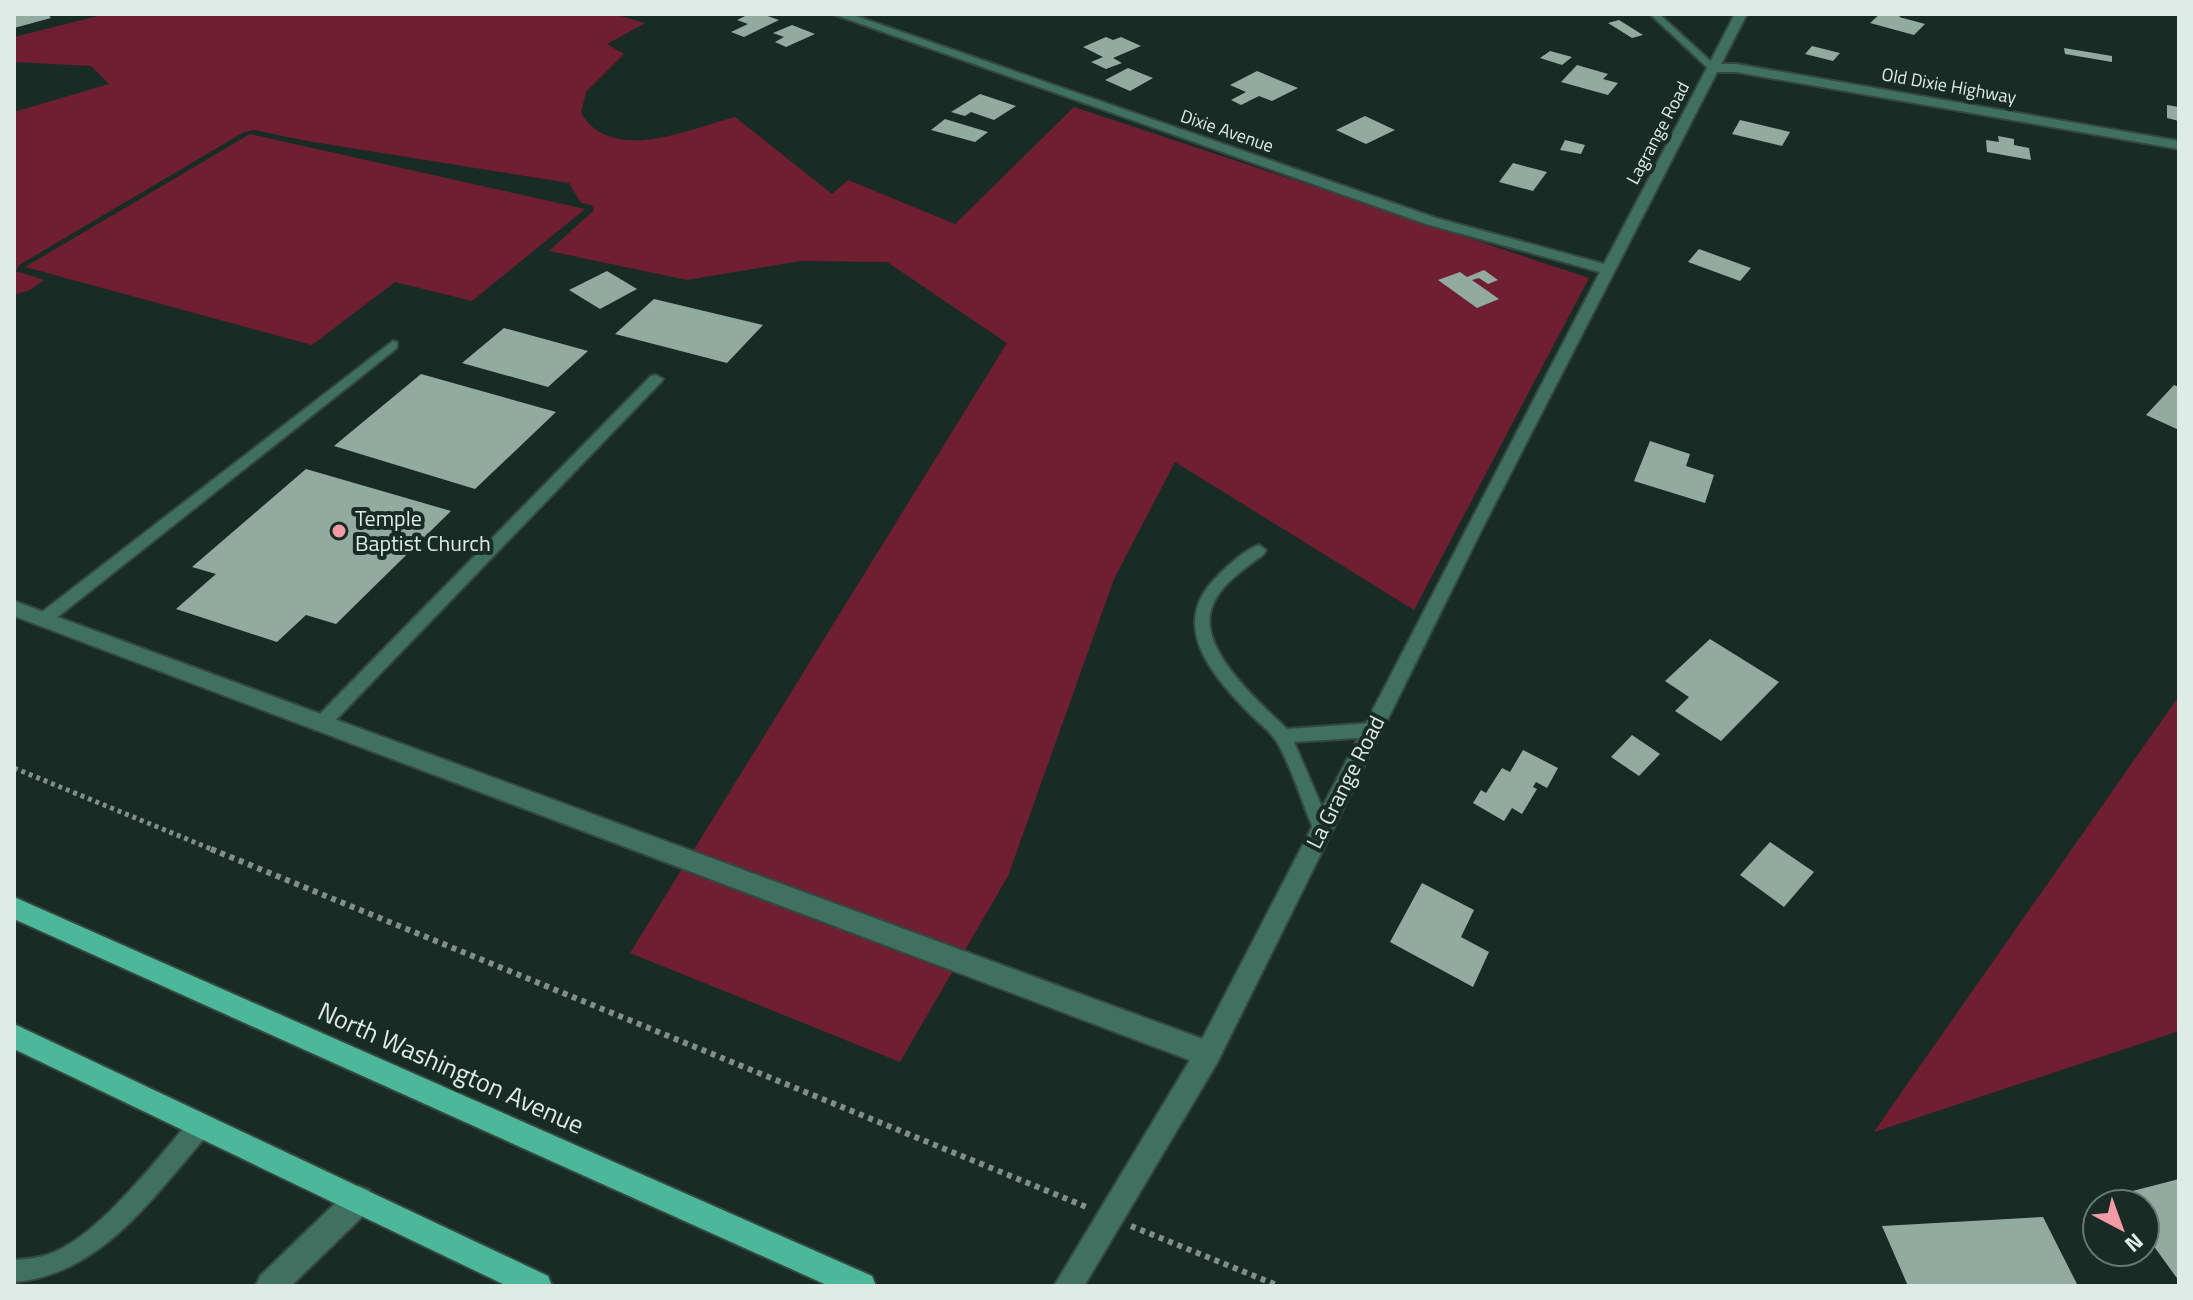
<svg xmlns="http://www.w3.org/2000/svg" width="2193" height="1300" viewBox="0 0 2193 1300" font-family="'Titillium Web',sans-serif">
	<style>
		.green { fill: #701e32 }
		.building { fill: #93aaa1 }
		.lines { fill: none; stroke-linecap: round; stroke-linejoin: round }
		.service-casing { stroke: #344740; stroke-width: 4 }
		.minor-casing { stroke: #344740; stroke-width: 4 }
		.tertiary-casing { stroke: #344740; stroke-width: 4 }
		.primary-casing { stroke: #344740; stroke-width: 4 }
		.path-far1 { stroke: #7f8f89; stroke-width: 5; stroke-dasharray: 4 4; stroke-linecap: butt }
		.path { stroke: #7f8f89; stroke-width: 6; stroke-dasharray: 5 5; stroke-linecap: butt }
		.service { fill: #407060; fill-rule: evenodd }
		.minor { fill: #407060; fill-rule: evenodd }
		.tertiary { fill: #407060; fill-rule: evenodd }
		.primary { fill: #4db899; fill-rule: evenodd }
		.poi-dot { fill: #f39aa7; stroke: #182c25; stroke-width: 3 }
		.labels { text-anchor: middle; stroke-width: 8; stroke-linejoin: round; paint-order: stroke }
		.far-street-label { font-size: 18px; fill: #dfebe6; stroke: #182c25 }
		.poi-label { font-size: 22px; fill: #dfebe6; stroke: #182c25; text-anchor: start }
		.street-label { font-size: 22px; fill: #dfebe6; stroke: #182c25 }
		.near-street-label { font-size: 26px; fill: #dfebe6; stroke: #182c25 }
	</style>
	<rect width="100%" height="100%" fill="#182c25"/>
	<path class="green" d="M106 14H614L645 23 607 44 624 54 586 92 581 113C612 165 689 129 735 117L832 194 848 180 955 224 1074 107 1589 278 1414 610 1175 462 1114 579 1008 876 900 1062 630 953 1007 343 887 262 800 261 687 280 549 251 594 210 592 205 581 203 569 183 307 141 254 130 244 132 19 265 16 271 44 280 30 290 14 295V112L109 84 91 66 14 62V37Z
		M250 134 585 209 472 301 395 282 312 345 25 267Z
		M2179 696V1031L1874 1132 1880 1123Z"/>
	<path class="building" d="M18 14H48L51 18 14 28V15Z
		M749 14H762L779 20 744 37 731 32 748 24 737 20Z
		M1880 14H1903L1899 17 1925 24 1914 35 1870 23Z
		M1619 20 1643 35 1632 38 1608 23Z
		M792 25 815 34 786 47 775 42 784 37 773 33Z
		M1106 37 1113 40 1121 37 1141 46 1113 58 1122 63 1106 69 1091 62 1103 57 1083 47Z
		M1812 46 1840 53 1833 61 1805 54Z
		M2064 48 2112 56V62L2065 54Z
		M1550 51 1572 57 1562 65 1540 58Z
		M1577 65 1608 74 1603 79 1618 83 1608 95 1561 82Z
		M1128 68 1153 78 1130 91 1105 80Z
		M1257 71 1298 88 1272 101 1259 96 1241 105 1231 100 1246 92 1230 85Z
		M980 94 1016 106 994 120 971 112 965 116 951 112Z
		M2167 105 2179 107V121L2167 118Z
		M1365 116 1395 130 1366 144 1336 130Z
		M945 119 988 132 975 142 931 130Z
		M1740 120 1790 132 1782 146 1732 134Z
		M1998 136 2014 139V145L2029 148 2031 160 1987 152 1986 140 1999 142Z
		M1565 140 1585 145 1581 154 1560 150Z
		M1513 163 1547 172 1533 191 1499 182Z
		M1699 249 1751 268 1740 281 1688 262Z
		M1484 270 1498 280 1488 284 1479 278 1472 280 1499 299 1477 308 1438 280 1460 272 1467 277Z
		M607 271 637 289 600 309 569 290Z
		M654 299 763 325 727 363 615 334Z
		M504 328 588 351 548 387 462 363Z
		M421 374 556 412 475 489 334 446Z
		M2174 385 2179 387V430L2146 415Z
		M1650 441 1690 454 1686 466 1714 475 1705 503 1634 481Z
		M306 469 451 511 336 624 306 615 277 642 176 609 216 574 192 567Z
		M1710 639 1779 682 1721 741 1675 711 1689 697 1665 681Z
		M1632 735 1660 754 1639 776 1611 757Z
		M1523 750 1558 768 1547 788 1536 782 1533 787 1537 789 1522 814 1512 808 1504 821 1473 803 1481 790 1486 793 1502 768 1510 772Z
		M1770 842 1814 872 1784 907 1740 875Z
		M1422 883 1474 910 1461 937 1489 952 1473 987 1390 942Z
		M2179 1179V1281L2145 1234V1204H2124L2117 1195Z
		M2043 1217 2078 1286H1908L1882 1226Z"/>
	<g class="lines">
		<defs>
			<path id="service" d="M1650 14H1659L1716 66V70H1710Z
				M393 341 397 342V348L50 623H38L36 619 38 615Z
				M656 375 663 379 661 382 326 730H314L312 725 314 720 651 376Z
				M1259 545 1266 550 1264 554C1246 568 1220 584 1212 607 1196 648 1260 703 1287 729L1372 723 1378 725 1380 730 1378 735 1372 737 1294 742 1331 828 1328 833 1322 836 1316 833 1313 828C1301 800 1292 768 1277 742 1271 732 1260 724 1251 715 1217 680 1170 631 1211 583 1223 570 1242 551 1259 545Z
				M201 1114 209 1117 212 1125 209 1133C155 1194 102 1275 14 1282V1260C22 1259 31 1259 39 1257 92 1247 158 1157 193 1117Z"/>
			<path id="minor" d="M1735 14H1747L1719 68 1709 71 1707 68Z
				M14 601 1208 1041 1217 1045 1221 1054 1217 1063 1208 1067 14 616Z
				M359 1186 369 1190 373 1200 369 1210 291 1286H256L260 1276 349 1190Z"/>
			<path id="tertiary" d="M833 14H850L1436 218 1604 264 1707 68 1713 64H1736L2179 141V149L1736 72H1717L1483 527 1217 1063 1084 1286H1054L1199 1045 1600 272 1426 224Z"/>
			<path id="primary" d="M14 897 872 1276 876 1286H829L14 919Z
				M14 1024 548 1276 552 1286H507L14 1049Z"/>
		</defs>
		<use href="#service" class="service-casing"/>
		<use href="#minor" class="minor-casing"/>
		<use href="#tertiary" class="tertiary-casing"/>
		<use href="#primary" class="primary-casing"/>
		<path class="path-far1" d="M14 768 216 851"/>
		<path class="path" d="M211 849 1089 1208
			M1131 1226 1279 1286"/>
		<use href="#service" class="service"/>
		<use href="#minor" class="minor"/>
		<use href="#tertiary" class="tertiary"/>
		<use href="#primary" class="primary"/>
	</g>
	<circle class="poi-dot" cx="339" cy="531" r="8"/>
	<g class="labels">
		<g class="far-street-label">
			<text transform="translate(1949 86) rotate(10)" y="6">Old Dixie Highway</text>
			<text transform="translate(1227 131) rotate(19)" y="6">Dixie Avenue</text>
			<text transform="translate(1658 133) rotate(-62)" y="6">Lagrange Road</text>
		</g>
		<g class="poi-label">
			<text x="355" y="526">Temple<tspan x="355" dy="25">Baptist Church</tspan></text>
		</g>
		<g class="street-label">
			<text transform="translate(1345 782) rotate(-63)" y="8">La Grange Road</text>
		</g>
		<g class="near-street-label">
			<text transform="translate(451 1068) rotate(24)" y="9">North Washington Avenue</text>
		</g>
	</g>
	<rect width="2193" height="1300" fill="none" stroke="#dfebe6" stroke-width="32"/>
	<g transform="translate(2121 1228) rotate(139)"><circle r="38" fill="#182c25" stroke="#687872" stroke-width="2"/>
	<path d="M0-6L14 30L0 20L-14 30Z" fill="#f39aa7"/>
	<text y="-12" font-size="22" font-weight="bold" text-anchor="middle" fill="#dfebe6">N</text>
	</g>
</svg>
